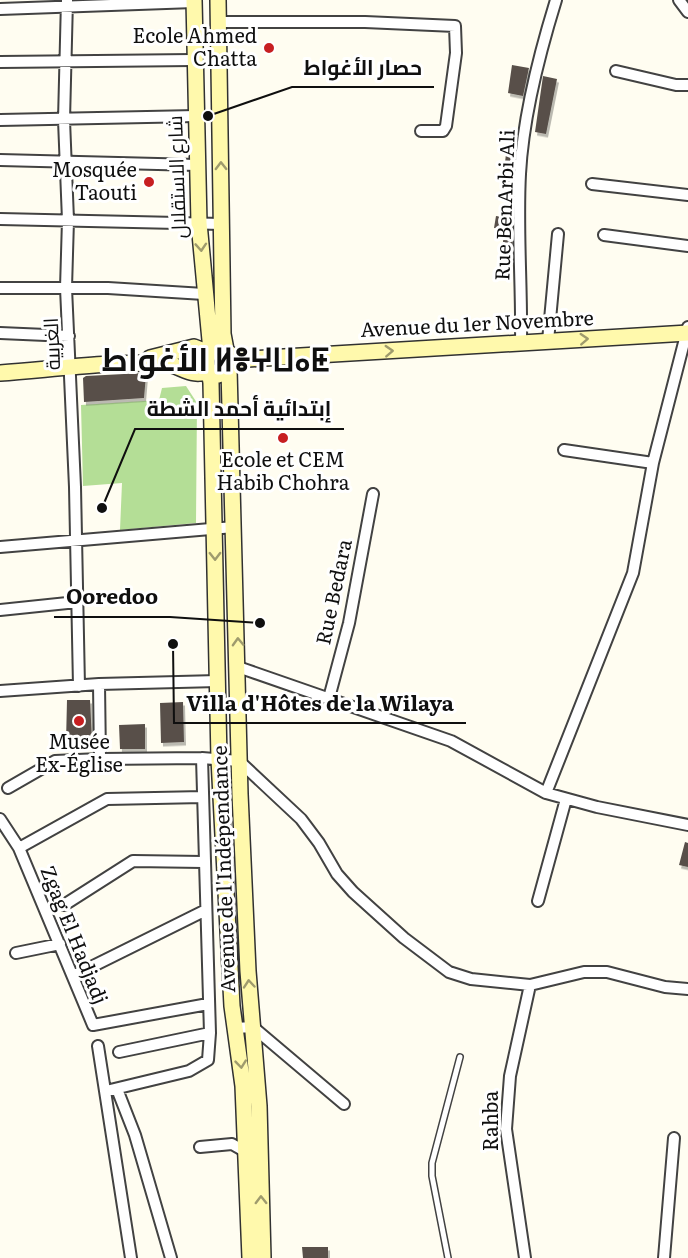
<svg xmlns="http://www.w3.org/2000/svg" width="688" height="1258" viewBox="0 0 688 1258" font-family="Literata,Cairo,'Noto Sans Tifinagh',serif">
	<style>
		.forest { fill: #b4de96 }
		.building { fill: #58504a; filter: url(#shadow) }
		.lines { fill: none; stroke-linecap: round; stroke-linejoin: round }
		.lane-casing { stroke: #424242; stroke-width: 8 }
		.street-casing { stroke: #424242; stroke-width: 14 }
		.secondary-casing { stroke: #313131; stroke-width: 18 }
		.lane { stroke: #fff; stroke-width: 5 }
		.street { stroke: #fff; stroke-width: 10 }
		.secondary { stroke: #fff9ac; stroke-width: 15 }
		.oneway { stroke: #9f9b6d }
		.poi-dot { fill: #c71f21; stroke: #fff; stroke-width: 2 }
		.labels { text-anchor: middle; stroke-width: 6; stroke-linejoin: round; paint-order: stroke }
		.poi-label { font-size: 20px; fill: #0f0f0f; stroke: #fff; text-anchor: end }
		.street-label { font-size: 20px; fill: #0f0f0f; stroke: #fff }
		.town-label { font-size: 32px; font-weight: bold; fill: #0f0f0f; stroke: #fff }
		.leader { fill: none; stroke: #0f0f0f; stroke-width: 2 }
		.callout-dot { fill: #0f0f0f; stroke: #fff; stroke-width: 2 }
		.callout-label { font-size: 21px; text-anchor: middle; font-weight: bold; fill: #0f0f0f; stroke: #fff; stroke-width: 6; stroke-linejoin: round; paint-order: stroke }
	</style>
	<defs>
		<filter id="shadow"><feDropShadow dx="2" dy="3.5" stdDeviation="0" flood-color="#0004"/></filter>
	</defs>
	<rect width="100%" height="100%" fill="#fffdf1"/>
	<path class="forest" d="M186 386 197 403 196 523 120 530 122 483 83 486 81 405 159 400 162 388Z"/>
	<path class="building" d="M512 65 529 68 523 96 508 93Z
		M543 76 557 79 546 134 535 132Z
		M506 154 514 155 512 260 504 259 505 249 502 248 505 229 494 228 496 216 503 217 507 192H504L506 179H503Z
		M143 373 146 375 144 398 84 402 83 378 86 376Z
		M67 700H90L92 741 66 742Z
		M183 702 184 742 161 743 160 703Z
		M145 724V749H120L119 725Z
		M685 842 688 843V867L679 865Z
		M302 1247H328V1258H303Z"/>
	<g class="lines">
		<defs>
			<path id="lane" d="M448 1258 432 1176V1163L460 1057"/>
			<path id="street" d="M67 0 64 120 68 220 66 288 75 487 79 686
				M679 0 688 12
				M0 9 194 2
				M218 22H365L455 26 456 53 446 126 443 131H421
				M0 62 193 60
				M616 71 676 85H688
				M0 120 196 116
				M0 160 197 165
				M592 184 688 195
				M0 219 222 224
				M604 235 688 246
				M0 288H108L204 294
				M0 333 69 336
				M548 341 558 234
				M521 343C522 287 517 230 520 174 523 116 539 55 556 0
				M564 450 653 463
				M0 547 234 527
				M0 610 77 602
				M238 667 451 741 546 793 597 807 688 825
				M99 684 218 681
				M0 691 99 684 100 759 202 758 239 761 301 819 319 843 337 874 353 892 404 938 449 972 471 979 530 985 584 972H607L665 987 688 989
				M329 698 349 623 373 494
				M8 788 55 761 100 759
				M546 793 633 573 653 463 688 327
				M0 819 19 848 93 1025 208 1004
				M19 848 107 799 203 797
				M538 901 566 799
				M64 905 133 861 203 862
				M16 953 60 944
				M73 976 206 910
				M235 1028 253 1027 344 1104
				M98 1046 131 1258
				M119 1052 210 1033
				M117 1089 135 1135 171 1258
				M106 1091 189 1071 208 1060 210 1033 202 758
				M200 1147 232 1144 246 1152
				M525 1258 506 1129 510 1076 530 985
				M664 1258 674 1138"/>
			<path id="secondary" d="M194 0 199 223 211 351
				M218 0 223 334 226 350
				M150 358 194 347 209 353
				M232 360 688 333
				M229 369 240 794 248 971 259 1106 263 1258
				M210 371 218 375 226 372 232 363 229 353 222 349H215C200 358 210 370 211 383L219 759 232 1006 243 1086 250 1258
				M0 373C54 369 107 362 161 363 179 363 192 380 209 370"/>
		</defs>
		<use href="#lane" class="lane-casing"/>
		<use href="#street" class="street-casing"/>
		<use href="#secondary" class="secondary-casing"/>
		<use href="#lane" class="lane"/>
		<use href="#street" class="street"/>
		<use href="#secondary" class="secondary"/>
	</g>
	<defs><path id="oneway-chevron" d="M-2-3.5L2.5 0L-2 3.5" fill="none" stroke-width="1.6" stroke-linecap="round" stroke-linejoin="round" transform="scale(1.5)"/></defs>
	<g class="oneway">
		<use href="#oneway-chevron" transform="translate(221 166) rotate(-91)"/>
		<use href="#oneway-chevron" transform="translate(201 247) rotate(86)"/>
		<use href="#oneway-chevron" transform="translate(584 339) rotate(-3)"/>
		<use href="#oneway-chevron" transform="translate(389 351) rotate(-3)"/>
		<use href="#oneway-chevron" transform="translate(215 556) rotate(89)"/>
		<use href="#oneway-chevron" transform="translate(238 642) rotate(-92)"/>
		<use href="#oneway-chevron" transform="translate(249 984) rotate(-95)"/>
		<use href="#oneway-chevron" transform="translate(241 1064) rotate(84)"/>
		<use href="#oneway-chevron" transform="translate(261 1200) rotate(-91)"/>
	</g>
	<g class="poi-dot">
		<circle cx="269" cy="48" r="6"/>
		<circle cx="149" cy="182" r="6"/>
		<circle cx="283" cy="438" r="6"/>
		<circle cx="79" cy="721" r="6"/>
	</g>
	<g class="labels">
		<g class="poi-label">
			<text x="257" y="43">Ecole Ahmed<tspan x="257" dy="23">Chatta</tspan></text>
			<text x="137" y="177">Mosquée<tspan x="137" dy="23">Taouti</tspan></text>
			<text x="283" y="467" text-anchor="middle">Ecole et CEM<tspan x="283" dy="23">Habib Chohra</tspan></text>
			<text x="79" y="749" text-anchor="middle">Musée<tspan x="79" dy="23">Ex-Église</tspan></text>
		</g>
		<g class="street-label">
			<text transform="translate(177 177) rotate(-92)" y="7">شارع الاستقلال</text>
			<text transform="translate(505 205) rotate(-88)" y="7">Rue BenArbi Ali</text>
			<text transform="translate(477 324) rotate(-3)" y="7">Avenue du 1er Novembre</text>
			<text transform="translate(52 344) rotate(-93)" y="7">الغربية</text>
			<text transform="translate(334 592) rotate(-78)" y="7">Rue Bedara</text>
			<text transform="translate(224 869) rotate(-92)" y="7">Avenue de l'Indépendance</text>
			<text transform="translate(74 935) rotate(68)" y="7">Zgag El Hadjadj</text>
			<text transform="translate(491 1121) rotate(-90)" y="7">Rahba</text>
		</g>
		<g class="town-label">
			<text x="216" y="371">الأغواط ⵍⴻⵖⵡⴰⵟ</text>
		</g>
	</g>
	<path class="leader" d="M208 116L292 87H434M102 508L135 429H344M260 623L170 617H54M173 644L174 723H466"/>
	<g class="callout-dot">
		<circle cx="208" cy="116" r="6"/>
		<circle cx="102" cy="508" r="6"/>
		<circle cx="260" cy="623" r="6"/>
		<circle cx="173" cy="644" r="6"/>
	</g>
	<g class="callout-label">
		<text x="363" y="75">حصار الأغواط</text>
		<text x="239" y="416">إبتدائية أحمد الشطة</text>
		<text x="112" y="604">Ooredoo</text>
		<text x="320" y="711">Villa d'Hôtes de la Wilaya</text>
	</g>
</svg>
